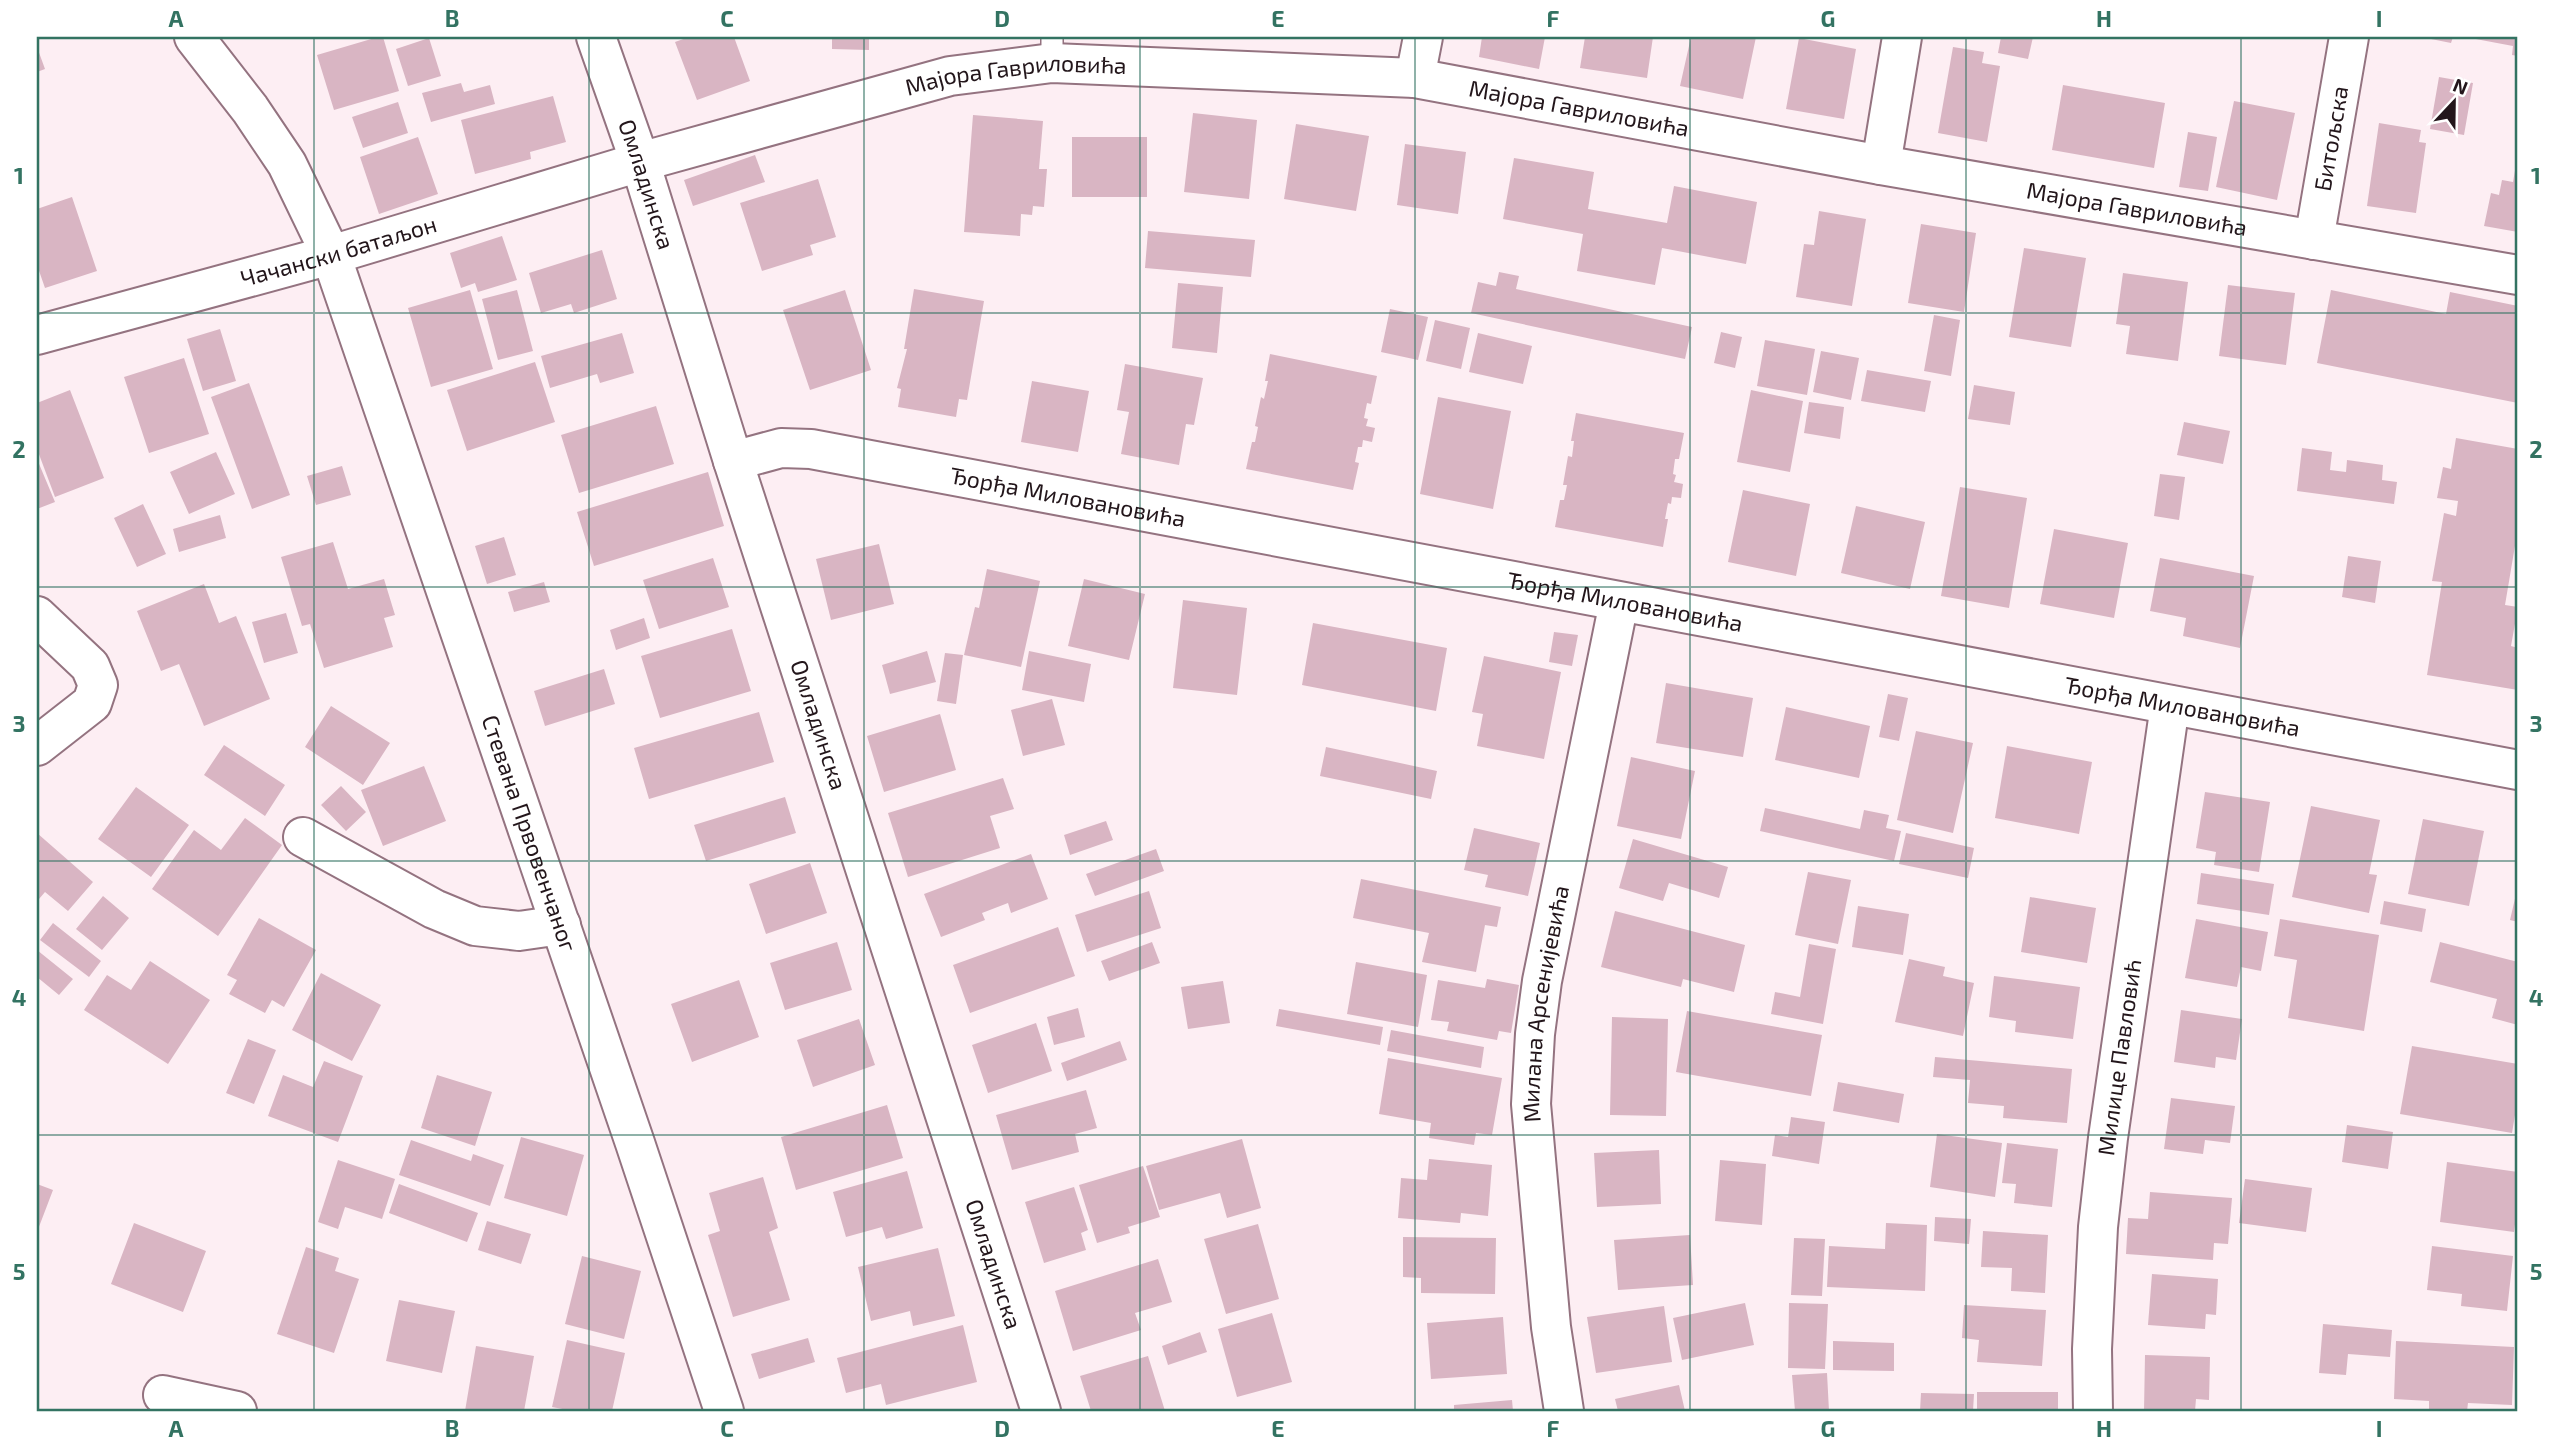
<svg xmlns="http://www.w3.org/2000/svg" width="2555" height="1448" viewBox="0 0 2555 1448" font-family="'Exo 2',sans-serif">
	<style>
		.building { fill: #d9b5c3 }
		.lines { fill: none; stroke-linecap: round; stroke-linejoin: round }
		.lane-casing { stroke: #947380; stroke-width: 24 }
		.street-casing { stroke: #947380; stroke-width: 42 }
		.lane { stroke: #fff; stroke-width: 21 }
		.street { stroke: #fff; stroke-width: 38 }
		.grid { fill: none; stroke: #337362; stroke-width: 2; stroke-opacity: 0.55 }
		.labels { text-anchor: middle; stroke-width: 5; stroke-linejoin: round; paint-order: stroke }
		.street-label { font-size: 23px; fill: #23161b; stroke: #fff }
		.neatline { fill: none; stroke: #337362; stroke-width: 2.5 }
		.grid-label { font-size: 23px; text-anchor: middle; font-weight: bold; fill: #337362 }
	</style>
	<rect width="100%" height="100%" fill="#fdeef3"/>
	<path class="building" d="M378 37H383L399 91 334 110 317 55Z
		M689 37H734L750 81 697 100 675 42Z
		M832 37H869V50L832 49Z
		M1482 37H1545L1539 69 1479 57Z
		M1585 37H1653L1647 78 1580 68Z
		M1691 37H1756L1743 99 1680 86Z
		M2001 37H2033L2028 59 1998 53Z
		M2421 37H2453L2451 43Z
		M2465 37H2518V56L2512 55 2513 46Z
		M429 38 441 76 408 86 396 49Z
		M1799 38 1856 49 1844 119 1786 109Z
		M37 47 45 69 37 72Z
		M1953 47 1984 52 1982 63 2000 66 1987 142 1938 133Z
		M2439 77 2473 83 2464 135 2430 129Z
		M461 83 464 92 490 85 495 104 431 122 422 93Z
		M2063 85 2165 103 2154 168 2052 150Z
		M553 96 566 142 530 152 531 159 475 174 461 120Z
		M2234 101 2295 113 2277 200 2216 187Z
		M398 102 408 133 363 148 352 117Z
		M1193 113 1257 120 1249 199 1184 192Z
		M973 115 1043 121 1039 169H1047L1044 207 1033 206 1032 215 1021 214 1020 236 964 232Z
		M2379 123 2421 130 2419 142 2426 143 2416 213 2367 206Z
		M1296 124 1369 136 1356 211 1284 199Z
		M2188 132 2217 137 2208 191 2179 187Z
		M418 137 438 194 379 214 360 157Z
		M1072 137H1147V197H1072Z
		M1405 144 1466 152 1458 214 1397 205Z
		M755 155 765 182 693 206 684 180Z
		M1514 158 1594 172 1588 209 1667 223 1674 186 1757 202 1746 264 1662 248 1655 285 1577 271 1583 234 1503 219Z
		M2517 159 2518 232 2484 226 2491 193 2499 195 2502 180 2513 182Z
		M818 179 836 237 810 245 813 255 762 271 740 203Z
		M72 197 97 271 45 288 37 265V209Z
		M1819 211 1866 219 1852 306 1796 297 1804 244 1814 245Z
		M1921 224 1976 233 1964 312 1908 303Z
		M1148 231 1255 240 1251 277 1145 268Z
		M502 236 517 280 478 292 475 283 461 288 450 253Z
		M2024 248 2086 258 2071 347 2009 337Z
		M602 250 617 299 574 313 571 304 541 313 529 273Z
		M1499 272 1519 276 1516 289 1692 327 1685 359 1471 313 1478 282 1496 286Z
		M2123 273 2188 282 2178 361 2126 354 2130 326 2116 324Z
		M1178 283 1223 287 1217 353 1172 348Z
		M2228 285 2295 293 2286 365 2219 356Z
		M914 289 984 301 967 400 959 399 956 417 898 407 901 389 897 388 907 349H904Z
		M470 290 493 369 431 387 408 308Z
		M517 290 533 351 498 360 482 299Z
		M845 290 871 370 810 390 783 310Z
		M2331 290 2446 314 2450 292 2518 306V403L2317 363Z
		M1390 309 1428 317 1418 360 1381 352Z
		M1934 315 1960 320 1951 376 1924 371Z
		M1435 320 1470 328 1461 369 1426 361Z
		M220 329 236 381 203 391 187 339Z
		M1721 332 1742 337 1735 368 1714 363Z
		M622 333 634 373 600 383 597 374 550 388 541 356Z
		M1478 333 1532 346 1523 384 1469 372Z
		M1765 340 1815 349 1807 395 1757 386Z
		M1821 351 1859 358 1851 400 1813 392Z
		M1270 354 1377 376 1371 404 1367 403 1364 418 1368 419 1366 426 1375 428 1372 442 1363 440 1362 447H1358L1355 462 1359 463 1353 490 1246 469 1252 442H1255L1258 427 1255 426 1261 397 1264 399 1268 381H1265Z
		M184 358 209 434 149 453 124 377Z
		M535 362 555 422 467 451 447 390Z
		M1125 364 1203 378 1194 425 1186 424 1179 465 1121 454 1129 412 1117 410Z
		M1867 370 1931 381 1925 412 1861 401Z
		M1032 381 1089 391 1078 452 1021 442Z
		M249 383 290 495 252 509 211 397Z
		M1974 385 2015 392 2010 425 1968 419Z
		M70 390 104 478 55 497 37 449V403Z
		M1751 390 1803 401 1790 472 1737 462Z
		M1438 397 1511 411 1493 509 1420 494Z
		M1809 402 1844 407 1840 439 1804 433Z
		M656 406 674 464 579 493 561 435Z
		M1576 413 1684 433 1679 459H1675L1673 474 1676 475 1674 482 1683 484 1681 498 1672 497 1671 504 1668 503 1665 519H1668L1663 547 1555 527 1560 500H1564L1567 485H1563L1568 456 1572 457 1574 441H1571Z
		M2184 422 2230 431 2223 464 2177 455Z
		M2456 438 2518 449V528L2505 605 2518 607 2511 646 2518 648V690L2427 675 2442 582 2432 581 2444 513 2456 516 2458 501 2437 498 2443 467 2451 469Z
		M2302 448 2332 452 2330 470 2346 472 2347 460 2383 465 2382 480 2397 482 2394 504 2297 491Z
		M216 452 235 494 189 514 170 472Z
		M37 459 55 502 37 509Z
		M342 466 351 495 316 505 307 476Z
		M708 472 724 526 594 566 577 512Z
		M2160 474 2185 477 2179 520 2154 516Z
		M1960 487 2027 498 2009 608 1941 596Z
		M1743 490 1810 504 1796 576 1728 562Z
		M143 504 166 554 137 567 114 518Z
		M1856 506 1925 522 1910 589 1841 573Z
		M220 515 226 538 179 552 173 529Z
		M2054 529 2128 543 2114 618 2040 604Z
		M504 537 516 575 487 584 475 546Z
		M333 542 348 589 384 579 395 615 384 618 393 647 324 668 310 624 302 626 281 557Z
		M879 544 894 604 831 620 816 559Z
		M2348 556 2381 561 2375 603 2342 597Z
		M713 558 729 607 659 629 643 580Z
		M2160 558 2254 576 2240 648 2183 636 2186 618 2150 611Z
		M987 569 1040 581 1021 667 964 655 975 607 979 608Z
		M1084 579 1145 594 1129 660 1068 646Z
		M544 582 550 602 514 612 508 592Z
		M204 584 219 623 236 616 270 699 204 726 179 664 161 671 137 611Z
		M1183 600 1247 608 1237 695 1173 688Z
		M286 613 298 653 264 663 252 622Z
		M644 618 650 638 616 650 610 630Z
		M1313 623 1447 648 1436 711 1302 685Z
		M732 629 751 691 660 718 641 656Z
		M1554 632 1578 635 1572 666 1549 662Z
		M927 651 936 682 890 694 882 665Z
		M1029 651 1091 664 1084 702 1022 690Z
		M945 653 963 655 956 704 937 701Z
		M1484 656 1561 672 1544 759 1477 746 1483 714 1472 712Z
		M604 669 615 704 545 726 534 691Z
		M1666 683 1753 698 1743 757 1656 743Z
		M1888 694 1908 698 1899 741 1879 737Z
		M1052 699 1065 745 1023 756 1011 710Z
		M331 706 390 743 363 785 305 747Z
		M1786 707 1870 726 1859 778 1775 760Z
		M759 712 774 762 649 799 634 748Z
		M940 714 956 770 884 792 867 736Z
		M1916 731 1973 743 1953 833 1897 820Z
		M224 745 285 785 265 816 204 775Z
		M2007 746 2092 762 2079 834 1995 818Z
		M1326 747 1437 771 1431 799 1320 776Z
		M1631 757 1695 771 1681 839 1617 826Z
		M424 766 446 821 383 846 361 790Z
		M1003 778 1014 809 990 816 1000 848 908 877 888 813Z
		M341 786 366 812 346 831 321 805Z
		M136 787 189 825 151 877 98 839Z
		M2205 792 2270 802 2259 872 2214 865 2216 852 2196 848Z
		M785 797 796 833 706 861 694 825Z
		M2311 806 2380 820 2369 874 2377 875 2369 913 2292 897Z
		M1765 808 1860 829 1864 810 1889 815 1886 828 1901 831 1894 861 1760 831Z
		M245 818 282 845 218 936 152 889 194 830 221 850Z
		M2423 819 2484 831 2469 906 2408 894Z
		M1106 821 1113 840 1070 855 1064 835Z
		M1474 828 1540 843 1528 896 1485 887 1488 875 1464 870Z
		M37 833 93 882 68 911 45 892 39 899 37 897Z
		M1906 833 1974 848 1968 878 1899 864Z
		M1633 839 1728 867 1719 898 1669 883 1663 901 1619 888Z
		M1156 849 1164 871 1095 896 1086 874Z
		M1031 854 1048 899 1011 913 1008 903 982 913 985 920 941 937 924 894Z
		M810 863 827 913 766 934 749 884Z
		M1808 872 1851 880 1838 944 1795 935Z
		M2201 873 2274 884 2269 915 2197 904Z
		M1361 879 1501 907 1497 927 1485 925 1476 972 1422 962 1429 933 1353 918Z
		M2517 890H2518V922L2510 920Z
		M1149 891 1161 928 1087 952 1075 915Z
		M103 896 129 918 102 950 76 929Z
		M2030 897 2096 908 2087 963 2021 952Z
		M2384 901 2426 909 2422 932 2380 924Z
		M1858 906 1909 914 1903 955 1852 947Z
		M1615 911 1745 945 1734 992 1683 979 1681 987 1601 967Z
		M259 918 316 950 284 1007 272 1000 265 1013 229 994 237 980 227 975Z
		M2196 919 2268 932 2261 971 2241 967 2237 987 2185 978Z
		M2280 919 2379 935 2364 1031 2288 1018 2297 960 2274 956Z
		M53 923 101 961 89 977 40 940Z
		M1058 927 1075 976 970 1013 953 965Z
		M837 942 852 990 785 1010 770 963Z
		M1152 942 1160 963 1109 981 1101 961Z
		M2440 942 2518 962V1025L2492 1018 2497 999 2430 982Z
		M1809 944 1836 949 1823 1024 1771 1014 1775 992 1800 997Z
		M37 950 73 979 59 995 37 977Z
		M1909 959 1945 967 1943 976 1974 983 1963 1036 1895 1022Z
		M150 961 210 1000 168 1064 84 1010 107 975 131 990Z
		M1356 962 1427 975 1418 1027 1347 1014Z
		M321 973 381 1005 352 1061 292 1030Z
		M1994 976 2080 987 2073 1039 2015 1032 2016 1021 1989 1017Z
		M1487 979 1519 985 1511 1033 1499 1031 1497 1040 1447 1031 1449 1022 1431 1020 1438 980 1485 988Z
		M739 980 759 1037 692 1062 671 1004Z
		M1223 981 1230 1023 1188 1029 1181 987Z
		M1078 1008 1085 1037 1054 1045 1047 1017Z
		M1279 1009 1383 1027 1380 1045 1276 1026Z
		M2181 1010 2242 1019 2236 1060 2216 1057 2215 1068 2174 1062Z
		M1687 1011 1822 1035 1811 1096 1676 1072Z
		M1612 1017 1668 1019 1666 1116 1610 1115Z
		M859 1019 875 1065 813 1087 797 1040Z
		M1036 1023 1052 1071 988 1093 972 1045Z
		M1391 1030 1484 1047 1481 1068 1387 1051Z
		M248 1039 276 1050 254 1104 226 1093Z
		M1120 1041 1127 1060 1067 1081 1061 1063Z
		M2412 1046 2518 1064V1097L2512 1133 2400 1114Z
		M1935 1057 2072 1069 2067 1123 2003 1118 2004 1106 1968 1103 1970 1080 1933 1077Z
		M1388 1058 1502 1078 1492 1135 1476 1133 1474 1145 1429 1138 1431 1123 1379 1114Z
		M324 1061 363 1076 338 1142 268 1116 283 1075 313 1087Z
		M437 1075 492 1092 475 1146 421 1128Z
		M1838 1082 1904 1094 1899 1123 1833 1111Z
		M1086 1090 1097 1128 1075 1134 1079 1152 1012 1170 996 1115Z
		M2171 1098 2235 1106 2230 1143 2205 1140 2203 1154 2164 1149Z
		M887 1105 903 1158 796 1190 781 1137Z
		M1791 1117 1825 1122 1819 1164 1772 1156 1775 1135 1788 1137Z
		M2347 1125 2393 1132 2388 1169 2342 1162Z
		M1937 1134 2002 1143 1995 1197 1930 1187Z
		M521 1137 584 1155 567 1216 504 1198Z
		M1242 1139 1261 1208 1227 1218 1220 1193 1159 1210 1146 1166Z
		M411 1140 471 1161 473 1154 504 1165 490 1206 399 1175Z
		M2007 1143 2058 1149 2052 1207 2014 1203 2016 1184 2002 1183Z
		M1659 1150 1661 1204 1597 1207 1594 1153Z
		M1429 1159 1492 1165 1488 1216 1461 1213 1460 1223 1398 1218 1401 1178 1427 1180Z
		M338 1160 395 1179 382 1219 345 1207 338 1229 318 1222Z
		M1720 1160 1766 1164 1762 1225 1715 1221Z
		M2447 1162 2518 1172V1201L2514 1232 2440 1222Z
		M1143 1166 1160 1217 1128 1227 1130 1233 1097 1243 1079 1185Z
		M907 1171 923 1228 886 1239 882 1227 846 1237 833 1192Z
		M763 1177 778 1228 769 1232 790 1300 733 1317 708 1235 720 1231 709 1193Z
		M2245 1179 2312 1188 2306 1232 2239 1223Z
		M37 1184 53 1190 37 1232Z
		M399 1184 478 1213 467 1242 389 1213Z
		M1074 1187 1088 1230 1081 1233 1086 1250 1044 1263 1025 1202Z
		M2150 1192 2232 1198 2228 1244 2214 1243 2213 1260 2126 1254 2128 1218 2148 1219Z
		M1935 1217 1971 1219 1969 1244 1934 1241Z
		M487 1221 531 1234 521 1264 478 1250Z
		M134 1223 206 1251 183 1312 111 1284Z
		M1886 1223 1927 1225 1925 1291 1827 1287 1829 1246 1885 1249Z
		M1258 1224 1279 1299 1226 1314 1204 1239Z
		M1983 1231 2048 1235 2045 1293 2011 1291 2012 1268 1981 1267Z
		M1690 1235 1693 1285 1618 1290 1614 1240Z
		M1403 1237 1496 1238 1495 1294 1421 1293V1278L1403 1277Z
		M1794 1238 1825 1239 1822 1296 1791 1295Z
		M2432 1246 2513 1256 2507 1311 2461 1306 2462 1294 2427 1290Z
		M306 1247 339 1258 335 1271 359 1279 334 1353 277 1334Z
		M938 1248 955 1316 913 1326 910 1311 871 1321 858 1267Z
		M582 1256 641 1271 624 1339 565 1324Z
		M1158 1259 1172 1302 1135 1313 1141 1330 1073 1351 1055 1291Z
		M2152 1274 2218 1279 2216 1315 2206 1314 2205 1329 2148 1325Z
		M399 1300 455 1311 442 1373 386 1361Z
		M1745 1303 1754 1345 1682 1360 1673 1318Z
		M1789 1303 1828 1304 1825 1369 1788 1368Z
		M1964 1305 2046 1310 2042 1366 1977 1362 1979 1340 1962 1338Z
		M1664 1306 1672 1362 1596 1373 1587 1317Z
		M1272 1313 1292 1382 1237 1397 1218 1329Z
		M1503 1317 1507 1374 1431 1379 1427 1323Z
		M2323 1324 2392 1330 2390 1357 2348 1354 2346 1375 2319 1373Z
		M963 1325 977 1382 886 1405 881 1384 846 1393 837 1358Z
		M1200 1332 1207 1352 1168 1365 1162 1346Z
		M808 1338 815 1362 759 1379 751 1354Z
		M567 1340 625 1353 612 1411H573L552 1407Z
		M1833 1341 1894 1343V1371L1833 1370Z
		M2396 1341 2514 1347 2512 1405 2468 1403 2467 1411H2429V1401L2394 1399Z
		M476 1346 534 1356 524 1411H465Z
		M2145 1355 2210 1357 2209 1400 2196 1399 2195 1411H2144Z
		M1148 1356 1165 1411H1091L1080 1376Z
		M1827 1373 1829 1411H1795L1792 1375Z
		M1679 1385 1685 1411H1618L1615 1399Z
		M1977 1392H2058V1411H1977Z
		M1921 1393 1974 1394 1973 1411H1920Z
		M1512 1400 1513 1411H1454V1405Z"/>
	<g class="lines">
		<defs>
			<path id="lane" d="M1052 63V37"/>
			<g id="street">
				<path id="s1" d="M194 37 250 109 287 164 331 255 635 1143 724 1411"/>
				<path id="s2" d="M596 37 640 162 733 461 1041 1411"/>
				<path d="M1415 78 1423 37"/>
				<path d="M1881 165 1902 37"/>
				<path id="s3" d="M2314 240 2349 37"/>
				<path id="s4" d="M37 335 331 255 640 162 950 76 1052 63 1415 78 1881 165 2518 275"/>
				<path id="s5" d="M733 461 781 448 811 449 2518 770"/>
				<path d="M37 616 90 666 98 685 92 703 37 746"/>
				<path d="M303 837 434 909 475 926 519 931 561 925"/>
				<path d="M163 1395 237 1411"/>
				<path id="s6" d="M1564 1411 1551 1327 1531 1104 1535 1034 1542 981 1619 602"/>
				<path id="s7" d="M2093 1411 2092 1349 2098 1227 2108 1138 2170 705"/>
			</g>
		</defs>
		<use href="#lane" class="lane-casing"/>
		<use href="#street" class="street-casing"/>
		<use href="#lane" class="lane"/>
		<use href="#street" class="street"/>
	</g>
	<path class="grid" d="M314 37V1411M589 37V1411M864 37V1411M1140 37V1411M1415 37V1411M1690 37V1411M1966 37V1411M2241 37V1411M37 313H2518M37 587H2518M37 861H2518M37 1135H2518"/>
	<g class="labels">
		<g class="street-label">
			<text dy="8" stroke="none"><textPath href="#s4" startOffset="1015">Мајора Гавриловића</textPath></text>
			<text dy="8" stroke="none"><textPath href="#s4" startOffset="1582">Мајора Гавриловића</textPath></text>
			<text dy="8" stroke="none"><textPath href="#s3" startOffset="103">Битољска</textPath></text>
			<text dy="8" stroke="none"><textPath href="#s2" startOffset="156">Омладинска</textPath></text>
			<text dy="8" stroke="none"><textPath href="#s4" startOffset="2149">Мајора Гавриловића</textPath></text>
			<text dy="8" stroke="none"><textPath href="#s4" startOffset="313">Чачански батаљон</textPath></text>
			<text dy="8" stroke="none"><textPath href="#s5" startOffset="341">Ђорђа Миловановића</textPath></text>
			<text dy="8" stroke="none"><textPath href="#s5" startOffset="908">Ђорђа Миловановића</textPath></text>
			<text dy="8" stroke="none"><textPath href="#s5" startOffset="1475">Ђорђа Миловановића</textPath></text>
			<text dy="8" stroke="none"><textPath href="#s2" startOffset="723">Омладинска</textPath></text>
			<text dy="8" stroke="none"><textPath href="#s1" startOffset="870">Стевана Првовенчаног</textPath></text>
			<text dy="8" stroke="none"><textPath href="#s6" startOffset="410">Милана Арсенијевића</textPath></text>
			<text dy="8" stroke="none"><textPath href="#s7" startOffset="355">Милице Павловић</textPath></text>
			<text dy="8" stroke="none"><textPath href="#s2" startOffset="1290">Омладинска</textPath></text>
		</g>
	</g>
	<rect width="2555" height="1448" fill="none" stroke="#ffffff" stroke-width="77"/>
	<g transform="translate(2454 102) rotate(22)" stroke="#ffffff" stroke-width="5" paint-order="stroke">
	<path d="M0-5L12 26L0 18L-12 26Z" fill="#23161b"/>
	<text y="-10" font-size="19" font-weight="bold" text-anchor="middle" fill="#23161b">N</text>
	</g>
	<rect x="38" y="38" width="2478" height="1372" class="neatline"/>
	<g class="grid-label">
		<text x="176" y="27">A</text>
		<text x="452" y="27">B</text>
		<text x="727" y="27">C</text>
		<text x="1002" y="27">D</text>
		<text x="1278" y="27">E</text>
		<text x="1553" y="27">F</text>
		<text x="1828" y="27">G</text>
		<text x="2104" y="27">H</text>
		<text x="2379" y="27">I</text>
		<text x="19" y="184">1</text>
		<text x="2536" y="184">1</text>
		<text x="19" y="458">2</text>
		<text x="2536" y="458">2</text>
		<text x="19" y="732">3</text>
		<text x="2536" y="732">3</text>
		<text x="19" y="1006">4</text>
		<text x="2536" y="1006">4</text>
		<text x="19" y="1280">5</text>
		<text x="2536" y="1280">5</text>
		<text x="176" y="1437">A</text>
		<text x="452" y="1437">B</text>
		<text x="727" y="1437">C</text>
		<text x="1002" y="1437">D</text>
		<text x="1278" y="1437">E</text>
		<text x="1553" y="1437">F</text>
		<text x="1828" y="1437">G</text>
		<text x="2104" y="1437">H</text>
		<text x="2379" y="1437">I</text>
	</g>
</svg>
